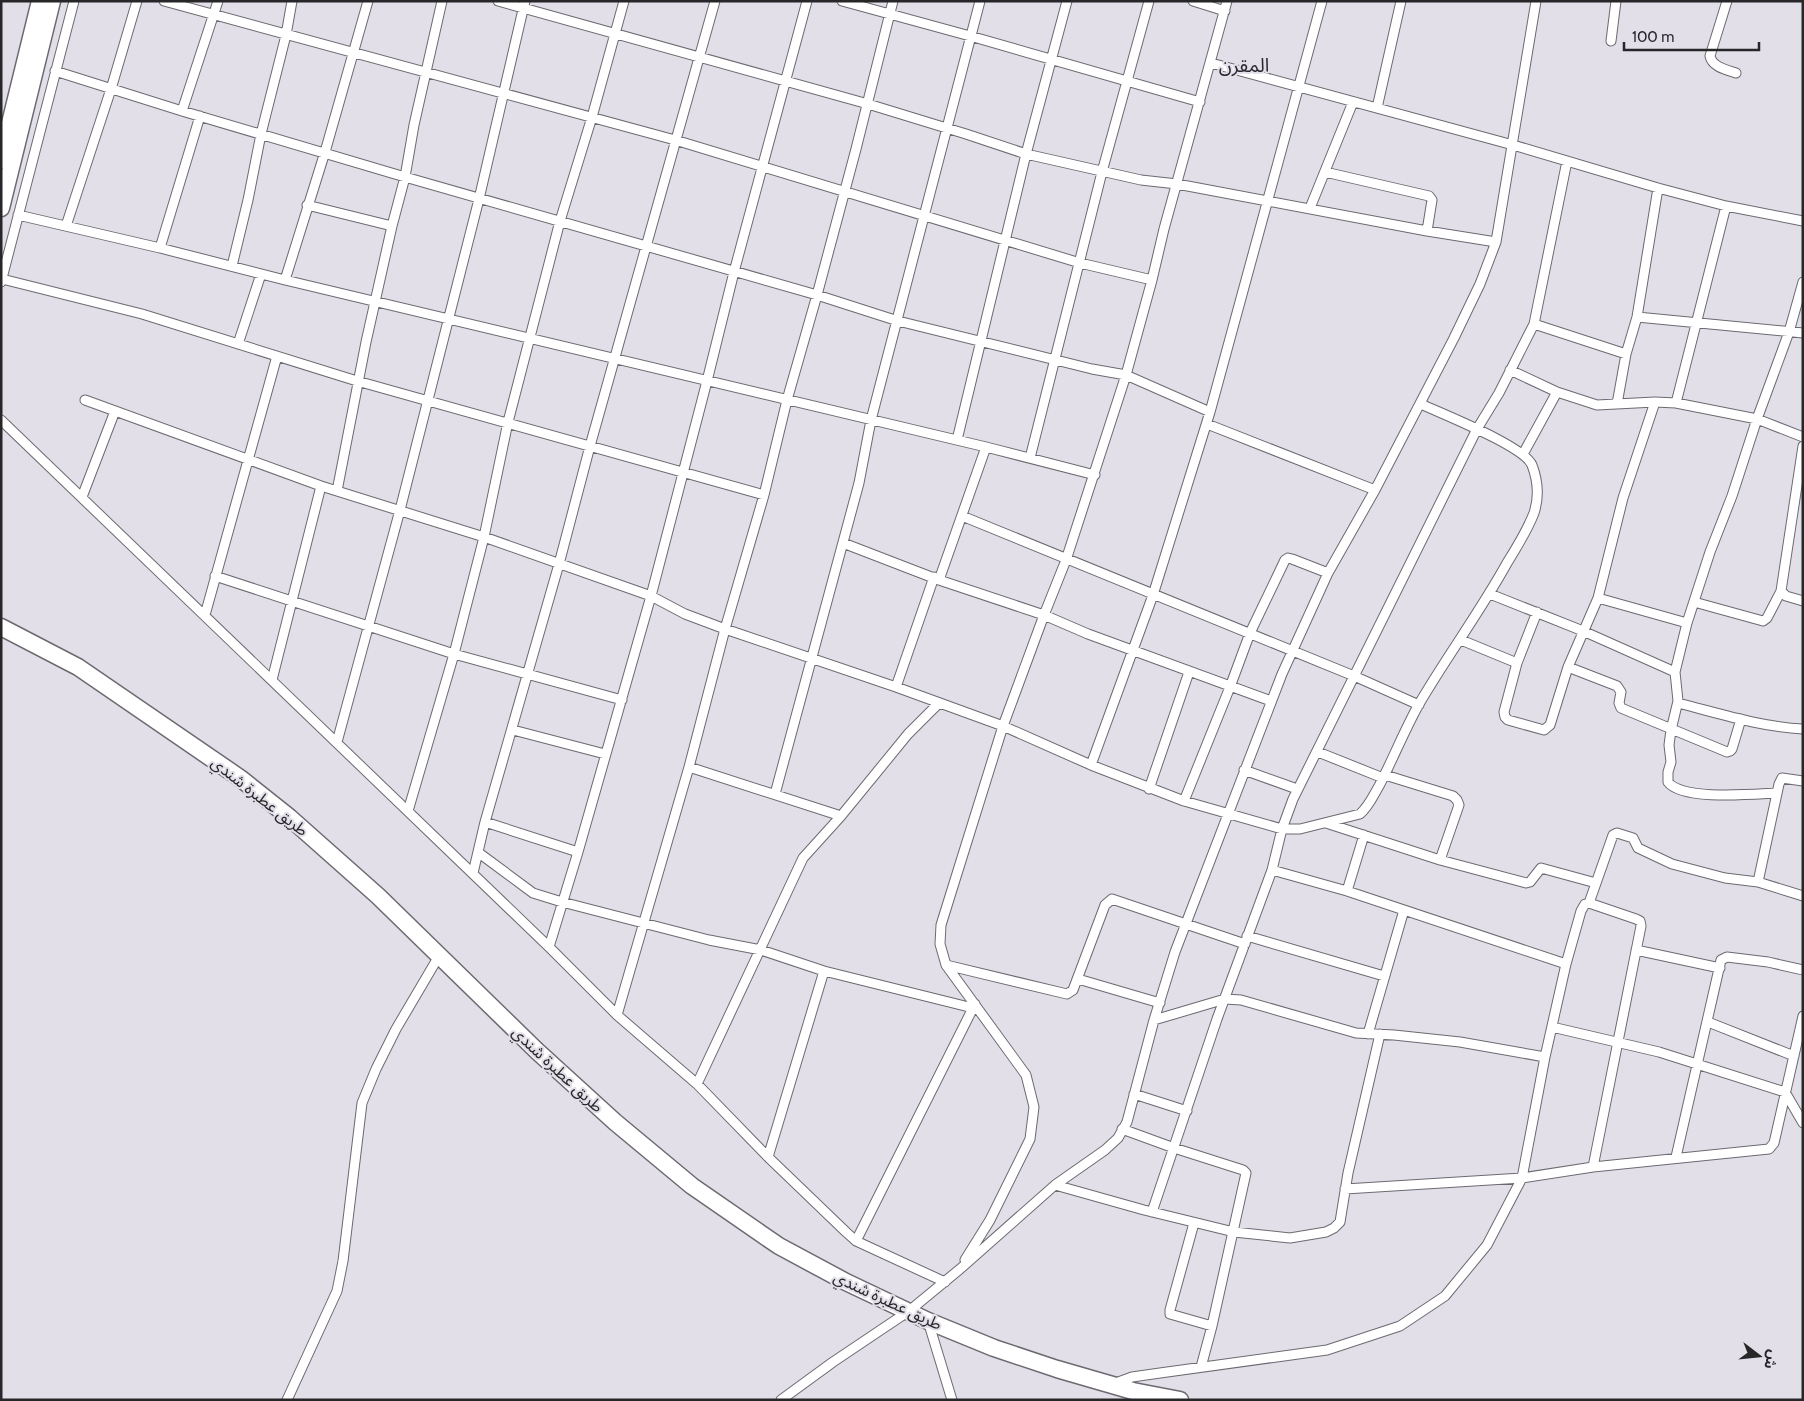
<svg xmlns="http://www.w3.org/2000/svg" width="1804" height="1401" viewBox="0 0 1804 1401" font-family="Cabin,'Noto Sans Arabic',sans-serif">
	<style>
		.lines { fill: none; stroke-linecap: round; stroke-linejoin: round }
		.street-casing { stroke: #6d6971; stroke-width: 11 }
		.highway-casing { stroke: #6d6971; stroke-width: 19 }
		.street { stroke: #fff; stroke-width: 9 }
		.highway { stroke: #fff; stroke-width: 16 }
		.labels { text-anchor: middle; stroke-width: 4; stroke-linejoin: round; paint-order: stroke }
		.street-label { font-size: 16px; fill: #272629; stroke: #e2dfe8 }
		.quarter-label { font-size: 19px; fill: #2a272e; stroke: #e2dfe8 }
	</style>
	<rect width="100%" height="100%" fill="#e2dfe8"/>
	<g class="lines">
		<defs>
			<path id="street" d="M164 1 675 140 1080 263 1152 280
				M498 1 868 104 966 134 1026 154 1141 180 1177 184 1427 231 1496 242
				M842 1 970 36 1200 102
				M1193 1 1225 11
				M1727 1 1710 56C1712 67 1727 70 1736 73
				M1611 41 1616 1
				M1211 63 1513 145 1658 188 1726 206 1803 221
				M55 71 182 111 405 177 817 295 898 321 1092 369 1126 375 1210 412 1322 1
				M1377 108 1401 1
				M182 111 218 1
				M1325 172 1429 196 1432 200 1427 231
				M307 205 392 226
				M1310 208 1353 102
				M18 215 160 248 285 280 986 447 1095 475
				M66 226 111 89 137 1
				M160 248 200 116
				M232 266 248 200 261 134 286 35 292 1
				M2 279 142 314 357 381 764 495
				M285 280 325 152 368 1
				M1 282 74 1
				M1637 317 1803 333
				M1534 324 1626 354
				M238 344 261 274
				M1510 370 1557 392 1597 405 1655 402 1676 403 1757 419 1803 437
				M85 400 321 486 484 537 651 596 685 614 725 629 896 687 1003 726 1091 765 1184 801 1282 829H1300L1360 814C1369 806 1373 796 1379 786 1393 759 1404 731 1419 704 1447 656 1480 612 1507 563 1517 547 1527 531 1534 513 1539 498 1538 481 1532 465 1524 446 1442 414 1421 404
				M1676 403 1726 206
				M1617 404 1626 354 1637 317 1658 188
				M1 420 549 947 617 1015 697 1084 768 1157 846 1232 856 1241 945 1282
				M1207 424 1375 490
				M957 440 1026 154 1067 1
				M1803 446 1781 591 1786 596 1803 601
				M1523 454 1557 392
				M1030 458 1102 172 1149 1
				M337 491 366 342 392 226 405 177 414 125 442 1
				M82 497 115 411
				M962 516 1354 676 1419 705
				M843 543 939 580 1044 615 1088 634 1271 701
				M215 576 454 654 622 700
				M939 580 986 447
				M1490 594 1583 631 1675 672
				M1598 598 1687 623
				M1694 602 1763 621 1767 618 1781 591
				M1537 612 1517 663 1504 712 1505 717 1508 720 1544 730 1550 725 1568 667 1598 598 1623 498 1655 402
				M205 615 277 356
				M1461 640 1517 663
				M1568 667 1617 686 1621 692 1619 703 1621 708 1727 752 1730 751 1732 749 1741 719
				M272 680 321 486
				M896 687 934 577
				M1678 703C1718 713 1761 727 1803 729
				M513 730 605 754
				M337 742 400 510 479 199 525 1
				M1318 752 1383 778
				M1091 765 1153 595 1210 412
				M689 767 841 816 803 858 697 1084
				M1244 770 1297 789
				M1385 775 1453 796 1457 800 1459 805 1440 860
				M1149 789 1189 672
				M1777 793C1754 794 1682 801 1668 782V772L1671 762 1669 745 1671 730 1678 701 1675 672 1687 623 1710 552 1732 496 1757 419 1789 332 1803 282
				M775 794 859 483 871 420 980 1
				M1184 801 1230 687 1250 633 1285 560 1288 558 1292 559 1328 573
				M408 811 454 654 484 537 508 422 560 221 592 117 624 1
				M841 816 908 734 939 703
				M485 822 578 852
				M1326 823 1440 860 1526 883 1530 882 1541 868 1596 883
				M479 853 533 893 562 902 709 940 761 950 824 971 973 1008
				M1272 870 1347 891 1566 964
				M473 873 485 822 559 564 590 446 715 1
				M1758 882 1779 784 1782 778 1803 781
				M1347 891 1364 835
				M1589 903 1613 835 1617 833 1633 838 1638 848 1672 864 1725 878 1758 882 1803 896
				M1247 936 1384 976
				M549 947 578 852 651 596 707 381 734 272 807 1
				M1636 950 1720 968
				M946 965 1067 994 1073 990 1105 905 1112 899 1245 944
				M1078 979 1160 1003
				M617 1015 689 767 725 629 764 495 787 400 817 295 856 149 893 1
				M1154 1020 1225 999 1241 1000 1356 1033 1394 1035 1460 1042 1545 1057
				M1708 1022 1794 1056
				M1552 1027 1659 1052 1785 1092 1803 1123
				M1368 1034 1404 910
				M1134 1094 1187 1111
				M1122 1129 1174 1148 1243 1170 1246 1173 1212 1326 1201 1367
				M768 1157 824 971
				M1676 1157 1721 960 1727 957 1768 962 1803 970
				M1055 1185 1144 1210 1234 1232 1290 1238 1326 1232 1334 1228 1340 1222 1348 1173 1380 1034
				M1345 1189 1522 1178 1593 1167 1769 1149 1774 1143 1803 1016
				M1152 1212 1217 1019 1272 870 1282 829 1293 799 1477 429 1499 393 1534 324 1567 161
				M1194 1223 1170 1310V1314L1212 1326
				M856 1241 975 1004
				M965 1260 990 1220 1030 1139 1034 1107 1026 1075 946 965 940 944 941 925 1003 726 1044 615 1066 560 1126 375 1152 280 1164 229 1227 1
				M928 1321 952 1400
				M1113 1384 1132 1377 1160 1373 1327 1350 1400 1326 1445 1296 1487 1245 1522 1178 1545 1057 1566 964 1581 911 1585 904 1589 903 1636 919 1640 921 1641 926 1593 1167
				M287 1400 337 1291 343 1261 362 1103 376 1069 396 1029 439 956
				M781 1400 833 1362 909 1311 960 1269 1055 1185 1105 1150 1118 1138 1127 1122 1154 1020 1175 952 1282 674 1328 573 1375 490 1454 338 1480 284 1496 242 1536 1"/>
			<path id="highway" d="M1 160 40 1
				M1 208 52 1
				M1 627 78 667 240 778 289 817 378 896 537 1051 615 1122 692 1186 760 1233 779 1246 846 1282 928 1321 994 1348 1057 1369 1133 1391 1180 1400"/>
		</defs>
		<use href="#street" class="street-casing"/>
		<use href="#highway" class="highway-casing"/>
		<use href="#street" class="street"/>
		<use href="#highway" class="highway"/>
	</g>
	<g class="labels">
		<g class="street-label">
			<text transform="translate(260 796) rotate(38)" y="6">طريق عطبرة شندي</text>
			<text transform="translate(558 1069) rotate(43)" y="6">طريق عطبرة شندي</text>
			<text transform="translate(888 1300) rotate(25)" y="6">طريق عطبرة شندي</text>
		</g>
		<g class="quarter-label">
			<text x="1244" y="72">المقرن</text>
		</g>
	</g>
	<rect width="1804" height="1401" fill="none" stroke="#272629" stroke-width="5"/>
	<g transform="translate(1759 1356) rotate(106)" stroke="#e2dfe8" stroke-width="4" paint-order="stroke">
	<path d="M0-4L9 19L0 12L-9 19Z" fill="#272629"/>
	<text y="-8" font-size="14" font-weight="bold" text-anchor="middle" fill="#272629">ش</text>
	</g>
	<path d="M1624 42v8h135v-8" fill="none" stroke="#272629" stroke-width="2.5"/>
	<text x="1632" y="42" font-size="15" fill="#272629" stroke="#e2dfe8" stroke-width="4" paint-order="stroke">100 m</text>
</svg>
